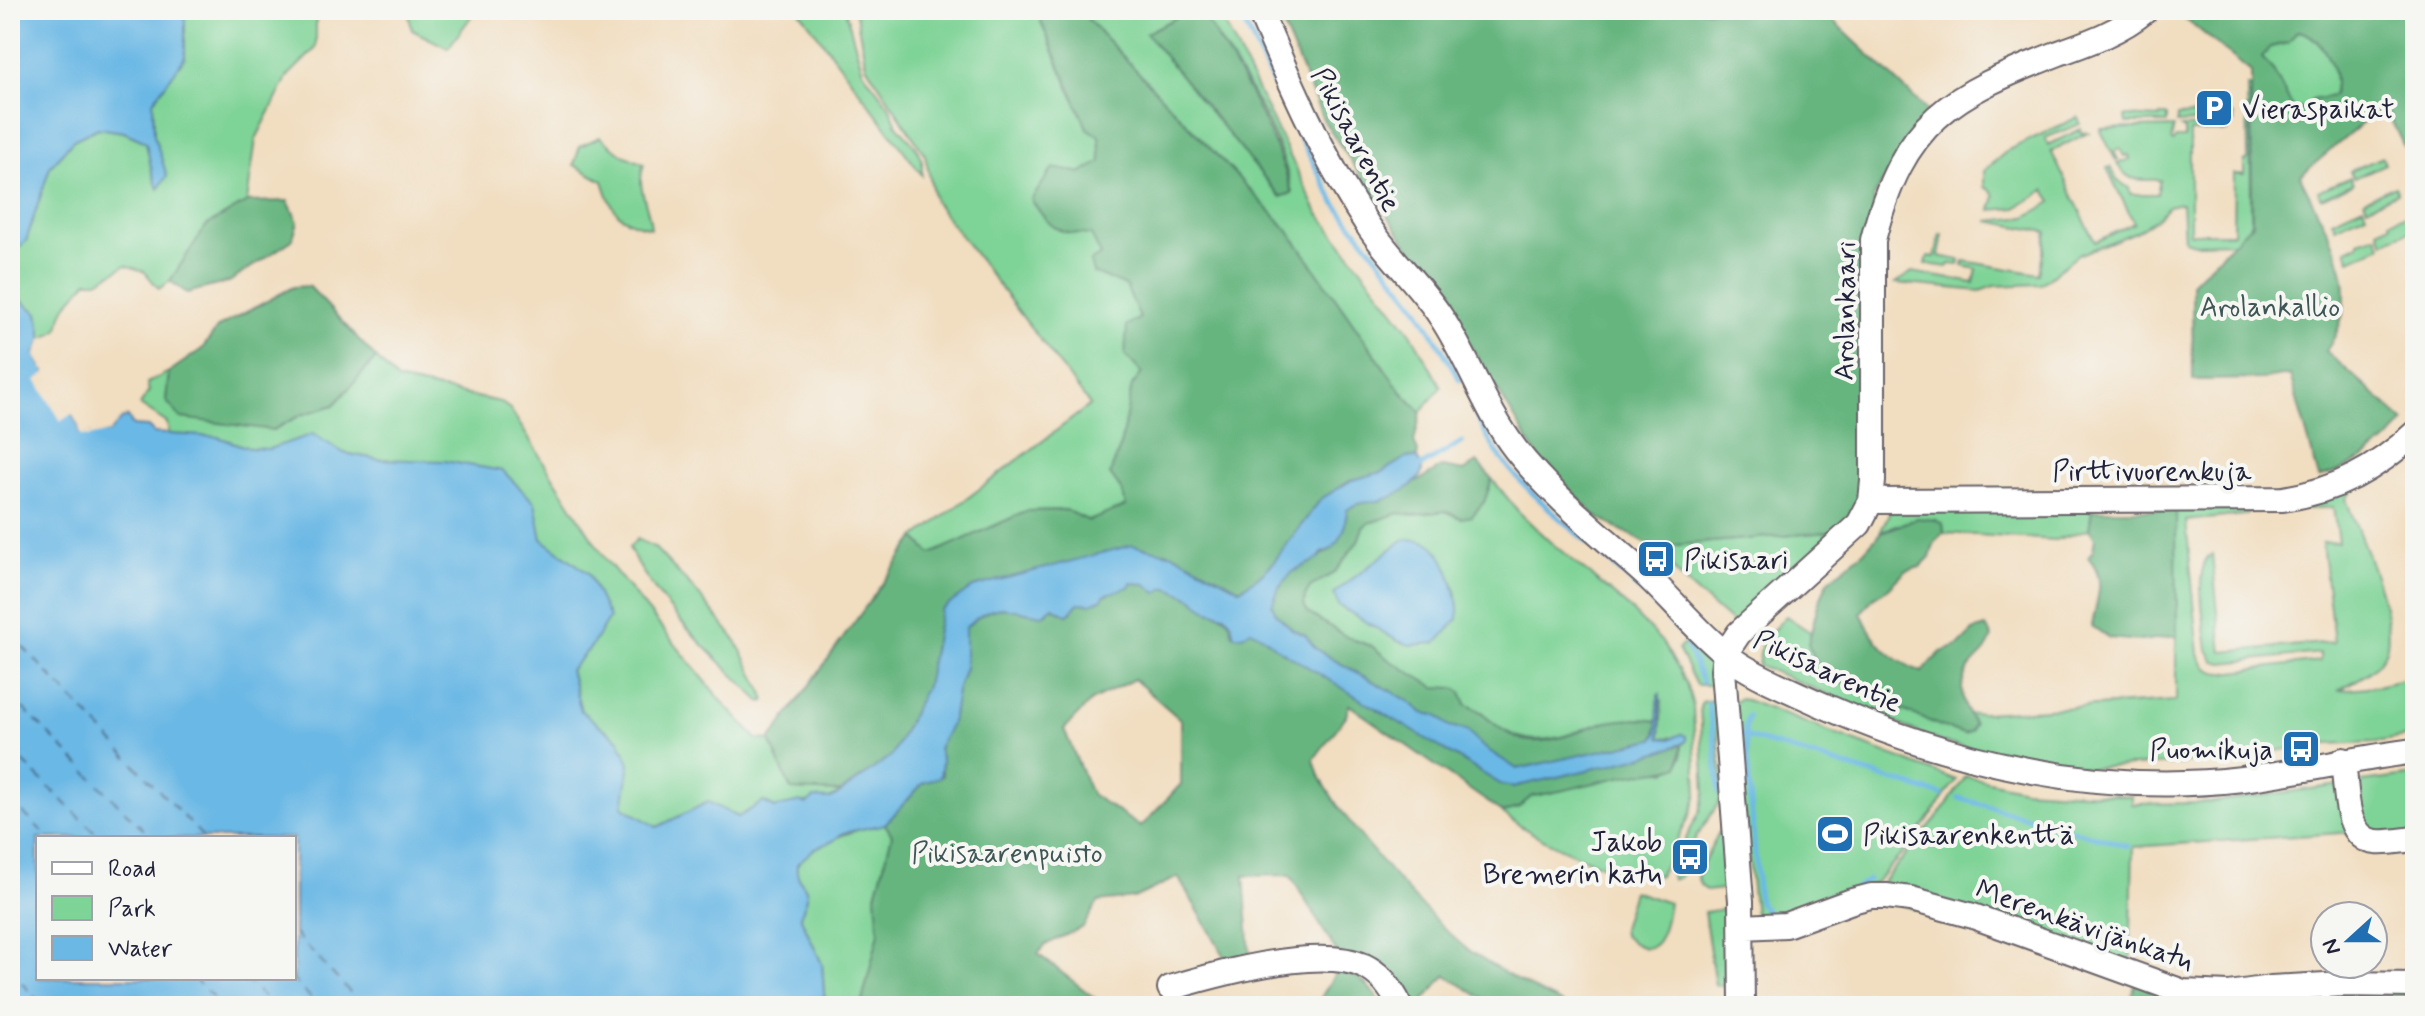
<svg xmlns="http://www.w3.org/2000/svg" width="2425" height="1016" viewBox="0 0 2425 1016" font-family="Mynerve,sans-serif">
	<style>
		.green { fill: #7ed396; stroke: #507a68; stroke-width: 2; fill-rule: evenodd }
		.forest { fill: #66b57f; stroke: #446c5d; stroke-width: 2; fill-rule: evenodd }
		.water { fill: #6bb8e5; stroke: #466d90; stroke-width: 2; fill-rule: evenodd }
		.pier { fill: #f1ddbf }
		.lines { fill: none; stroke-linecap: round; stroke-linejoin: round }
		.stream { stroke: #6bb8e5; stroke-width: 5 }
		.ferry { stroke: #3c5676; stroke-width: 2; stroke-dasharray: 10 8; stroke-linecap: butt }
		.minor-casing { stroke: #6a6369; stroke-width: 28 }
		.minor { stroke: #fff; stroke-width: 24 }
		.labels { text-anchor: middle; stroke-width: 8; stroke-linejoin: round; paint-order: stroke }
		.poi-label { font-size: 28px; fill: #22223b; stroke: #f6f6f2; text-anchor: start }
		.street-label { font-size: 28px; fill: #22223b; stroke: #f6f6f2 }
		.park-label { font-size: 28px; fill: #3e5756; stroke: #f6f6f2 }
	</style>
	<rect width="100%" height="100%" fill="#f6f6f2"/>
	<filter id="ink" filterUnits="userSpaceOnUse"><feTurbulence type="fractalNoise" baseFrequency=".0125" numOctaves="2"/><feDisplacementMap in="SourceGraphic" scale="16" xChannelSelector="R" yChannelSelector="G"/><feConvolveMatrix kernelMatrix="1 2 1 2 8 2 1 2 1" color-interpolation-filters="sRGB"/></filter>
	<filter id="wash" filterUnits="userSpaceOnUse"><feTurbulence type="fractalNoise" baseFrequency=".006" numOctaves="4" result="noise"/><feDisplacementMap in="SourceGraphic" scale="32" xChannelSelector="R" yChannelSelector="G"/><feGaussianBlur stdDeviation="1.8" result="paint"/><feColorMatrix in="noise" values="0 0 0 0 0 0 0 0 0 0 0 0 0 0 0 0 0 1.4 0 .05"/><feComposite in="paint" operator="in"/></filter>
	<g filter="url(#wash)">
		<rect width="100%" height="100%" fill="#f1ddbf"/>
		<path class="green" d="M184 10H316V48L288 76 256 139 247 202 206 226 170 281 159 289 145 272 126 265 98 281H87C81 290 71 298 65 308 55 326 69 326 42 339L38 313C10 294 11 288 11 256L26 241 50 167 73 140 98 128 124 132 146 142 152 172 159 188 166 176 154 135 153 101 185 57Z
			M408 10H476L448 48 412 30Z
			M799 10H845L863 71 889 106 897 125 916 147 922 161V175Z
			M855 10H1036L1072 95 1099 136 1101 162 1082 173 1091 234 1101 255 1126 286 1140 318 1142 373 1132 386 1120 447 1110 474 1122 491 1126 506 1089 521 1066 510 1027 511 931 555 915 538 1090 405 935 202 925 155 866 65Z
			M1079 10H1191L1146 33 1280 197 1292 193C1280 126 1235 67 1200 10H1218L1317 211 1411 333 1441 387 1421 412 1400 390 1287 230Z
			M2297 31C2316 32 2331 58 2335 76 2336 82 2334 89 2333 96L2312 100 2304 108 2294 110 2272 68 2262 58 2270 47 2285 44Z
			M2247 86 2250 87 2251 220 2248 229 2236 242 2194 243 2184 240 2182 203 2168 206 2156 219 2135 232 2078 255 2041 284 1994 286 1980 291 1896 283 1912 272 1974 283 1977 269 1963 266 1964 261 2039 274 2047 232 1988 221 2026 217 2052 202 2045 190 2016 208 1991 210 1995 196 1992 191 1984 187V171L2008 150 2078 117 2080 124 2045 138 2048 145 2081 129 2082 133 2090 132 2051 151 2095 242 2134 223 2107 168 2110 167 2117 180 2129 188 2130 194H2157L2160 180C2138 179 2130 184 2117 164L2130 159 2129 155 2124 156 2120 148 2114 151 2118 160 2116 161 2100 129 2174 127 2171 140 2173 142 2176 138H2185V130L2181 127H2227V132H2190V233H2233L2234 174H2244V162L2248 160Z
			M2229 114 2233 116 2234 122 2196 119 2195 122 2177 123V116Z
			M2125 116 2159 118 2160 116H2167V123H2126Z
			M600 137 623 155 644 164C635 188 649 204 651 228 617 221 613 212 603 181L574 165 580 146Z
			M2382 157 2385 164 2354 178 2350 171Z
			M2350 177 2353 184 2322 198 2318 191Z
			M2395 186 2398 193 2367 207 2364 200Z
			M2363 206 2366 213 2335 227 2332 220Z
			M2408 215 2414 229 2383 242 2378 230 2391 224 2390 221Z
			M1940 234H1943L1939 256 1960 260 1959 265 1950 264 1947 267 1926 264 1928 256 1935 257Z
			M2376 235 2381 246 2350 260 2346 250 2359 244V241Z
			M376 358 397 380 500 402 510 409 606 560 725 705 757 739 770 740 791 790 841 792C822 807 797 800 775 808L764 802 738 817 708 802 657 828 623 807 619 740 581 711 570 669 591 647 588 573 541 539 535 503 376 459 344 453 313 435 269 450 249 448 218 437 169 435 167 423 140 405 149 391 147 383 169 372 166 401 273 430 301 415 334 405Z
			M1492 479 1518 511 1548 540 1625 604 1663 643 1686 683 1693 706 1697 794 1690 815 1659 876 1639 872 1633 877C1594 863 1534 840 1503 813L1519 807 1532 796C1566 791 1638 766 1667 772L1682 757V745L1686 741V736L1660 738 1662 701 1658 696V721C1588 708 1543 775 1482 713 1477 708 1471 708 1466 704 1462 700 1458 693 1455 688H1435L1389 660 1373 647 1347 637 1308 613 1304 605 1305 596 1310 587 1334 573 1358 541 1363 527 1369 523 1399 513 1414 515 1445 511 1461 518 1484 502ZM1410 539 1447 566 1457 594 1458 618 1436 642 1411 645 1398 641 1338 605 1334 593 1403 540Z
			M2354 489 2346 499C2358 533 2399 620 2385 652 2377 672 2355 681 2338 690L2377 686 2415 677V735L2377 742 2326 744 2178 764 2088 768 2000 750H1975L1941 742 1758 665 1762 642 1786 616 1936 716 2176 701V507L2250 511 2245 515 2186 521 2199 654C2203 667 2211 673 2225 673L2320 661V653L2223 663 2215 661 2208 650C2206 627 2191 568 2212 554L2222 652 2334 642 2322 543 2338 542 2333 507 2272 512 2270 509Z
			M2092 510 2089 529 2055 540 1944 533 1943 524 1895 525 1880 533 1890 511Z
			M1839 531 1734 625 1684 581 1653 547Z
			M637 539 654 547 700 596 735 639 762 690 765 701 761 702C714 655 659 608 629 548Z
			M1692 638 1710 666 1713 685H1696L1678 649Z
			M1739 699 1746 700 1956 780 1910 845 1874 884 1861 892 1795 919 1755 915 1732 704Z
			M1712 700 1715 702 1724 795 1695 839 1680 877 1672 880 1670 870 1700 811 1705 793 1700 706 1702 702Z
			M2415 775V836L2355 832 2133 847 2130 972 1871 896 1944 809 1966 776 2024 789 2132 796V804L2206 803Z
			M877 824H885L892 835 876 895 879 932 861 1006H825L822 964 800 916C802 910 807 902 807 896 808 883 795 884 797 865 812 843 853 831 877 824Z
			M1721 828H1724L1729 888 1707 891 1700 885 1697 876Z
			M1633 891 1669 903C1664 931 1658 967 1623 935L1622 928Z
			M1724 909 1729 910 1731 915V986L1715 985 1704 912Z"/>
		<path class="forest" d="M1036 10H1079L1288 230 1400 390 1421 412 1414 442 1418 452 1417 458 1407 457 1382 472 1352 480 1321 499 1273 563 1258 577 1240 589 1174 554 941 610 926 686 893 755 841 792 791 790 770 740 915 538 931 554 1027 511 1066 510 1089 521 1126 506 1122 491 1110 474 1120 447 1132 386 1142 373 1125 355 1127 325 1140 318 1126 286 1093 273 1090 262 1101 255 1091 235C1054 233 1053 230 1031 200L1053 168 1082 173 1101 162 1099 136 1087 128Z
			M1191 10H1200C1237 69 1273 125 1292 193L1280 197 1146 33Z
			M1276 10H1822L1928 111 1874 196 1864 481 1850 518 1839 531 1653 547 1598 518 1540 460 1419 262 1324 121Z
			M2175 10H2415V170L2384 105 2300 176C2328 237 2370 287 2326 351L2405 422C2382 449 2353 468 2319 478L2290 375 2263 379 2193 380 2192 283 2252 224 2251 72ZM2297 31C2317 31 2335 64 2335 82 2335 87 2334 91 2333 96L2312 100 2304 108 2294 110 2272 68 2262 58 2270 47 2288 43Z
			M288 201 298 222 292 240 229 282 187 293 170 281 206 226 247 202Z
			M309 286 376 358 334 405 301 415 273 430 181 418 166 401 169 372 202 349 218 327 293 287Z
			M1477 462 1492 479 1484 502 1472 516 1461 518 1445 511 1414 515 1399 513 1369 523 1363 527 1358 541 1334 573 1310 587 1305 596 1304 605 1308 613 1347 637 1373 647 1389 660 1435 687 1455 688 1461 692 1466 704C1488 714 1500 734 1524 740 1551 746 1577 730 1602 723 1620 719 1640 718 1658 721L1655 739 1517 769 1481 746 1468 731 1449 726 1437 716 1423 713 1407 700 1334 660 1315 648 1305 635 1293 630 1276 614 1272 605 1279 587 1292 572 1332 549 1344 530 1347 510 1352 506 1362 501H1381L1398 493 1442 467 1464 471Z
			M2092 510H2176L2177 636 2141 641 2109 638 2092 626C2096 599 2108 579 2088 557L2093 550 2095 538 2089 529Z
			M1917 518 1935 520 1943 524 1944 533 1935 542 1930 557 1920 567 1906 571 1889 588 1873 598 1861 613C1875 645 1890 659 1922 672L1941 652 1958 646 1973 631 1986 627 1992 637C1986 654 1979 655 1969 668 1956 686 1964 708 1974 724L1971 731 1965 734 1943 727 1869 696 1837 680 1817 663 1808 644 1818 604 1828 581 1864 551 1880 533Z
			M1131 583C1151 582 1175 589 1192 598 1198 601 1202 607 1208 610 1221 616 1231 614 1232 633L1250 630 1260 634 1513 787 1682 745 1679 766C1664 773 1647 771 1630 775 1597 781 1565 792 1532 796L1519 807 1503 813 1349 705 1346 716 1314 759C1320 800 1435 926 1471 952 1501 972 1534 990 1567 1006H1494L1446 975 1419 1006H1405L1336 951 1290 875 1244 876 1250 954 1227 960 1178 877 1134 898 1098 902 1083 927 1045 945 1038 954 1105 1006H861L879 932 876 895 892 835 885 824 923 783 942 775 941 757 938 748 952 722 957 691 965 667V628C998 597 1005 611 1046 614L1052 607 1068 615 1078 603ZM1134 679 1181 720V784L1141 827 1091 794 1064 729 1091 701Z
			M1336 972C1358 974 1369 985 1380 1002L1375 1006H1316Z
			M2138 975 2183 992 2415 985V1006H2129Z"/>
		<path class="water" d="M10 10H184L185 14V57L153 102 154 135 167 176 158 189 152 172 146 142 124 132 98 128 73 140 50 167 26 241 11 256 10 278Z
			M10 282C14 297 26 305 38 313L42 339 35 355 79 426 80 434 109 432 121 419 128 417 133 426 148 427 154 433 218 437 249 448 269 449 313 434 344 453 376 459 445 461 503 471 535 503 542 539 588 573 609 618 591 647 570 670 581 711 619 740 630 763 623 807 657 827 708 802 738 817 763 802 775 808 799 802 807 804 814 798 830 799 835 797 892 755 926 686 941 610 973 587 1132 545 1174 554 1240 589 1258 577 1273 563 1321 499 1352 480 1382 472 1407 457 1417 458C1418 461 1422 466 1422 470 1422 483 1394 497 1383 500 1369 504 1359 500 1347 510L1344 530 1339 541 1332 549 1322 553 1318 559 1292 572 1279 587 1272 605 1276 614 1293 630 1305 635 1315 648 1334 660 1407 700 1423 713 1436 715 1449 726 1468 731 1482 746 1517 769 1654 739 1657 733 1658 696 1660 694V738L1670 739 1681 734 1686 736V741C1676 752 1539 781 1513 787L1502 785 1275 647 1265 638 1251 630 1243 636 1234 635 1231 622 1225 615 1209 611 1192 598 1169 588H1165L1157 593 1146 584 1131 583 1129 587 1104 595 1102 599 1091 604 1078 603 1068 615 1053 607 1043 615C1004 609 996 599 965 628V667L957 691 952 722 938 748 942 761 940 777 923 783 885 824 843 833 833 841 815 848 797 864C795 884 808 883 807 896 807 902 802 910 800 916L822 964 825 1006H10ZM38 838H294V978H38Z
			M1410 539C1415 540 1423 540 1429 543 1447 553 1460 599 1458 619L1436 643 1410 645 1398 641 1338 605 1334 593 1403 540Z"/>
		<path class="pier" d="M46 337 39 354 83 424 84 432 88 433 107 429 119 415 130 414 121 419 109 432 88 437 80 435 79 426 72 414 61 421 36 380 46 373 35 355 42 339Z"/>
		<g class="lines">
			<path class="stream" d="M1238 10 1293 125 1335 203 1417 307 1460 380
				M1473 407C1493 464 1543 504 1587 542 1620 570 1652 600 1680 633
				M1421 466 1462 442
				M1687 645 1702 682
				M1708 704 1715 743 1719 792
				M1748 716 1745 729 1759 902 1768 913
				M1738 734 1942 795
				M1959 798 2128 846
				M1723 833 1726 887
				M1856 888 1868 880
				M1727 910 1730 929"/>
			<path class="ferry" d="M10 633 204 838
				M10 695 152 838
				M10 749 101 838
				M10 800 49 838
				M294 933 363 1006
				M10 969 42 1006
				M193 978 222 1006
				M244 978 273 1006
				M291 978 319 1006"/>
		</g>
	</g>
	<g filter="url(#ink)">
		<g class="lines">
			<defs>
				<path id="minor" d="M1259 10C1290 82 1322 156 1365 221 1387 256 1419 283 1441 317 1469 359 1485 410 1516 450 1553 497 1604 537 1648 577 1677 605 1703 638 1736 662 1761 679 1790 690 1818 703 1949 762 2097 796 2242 779 2299 772 2357 758 2415 751
					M1871 501 2283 499C2336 491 2376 469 2415 433
					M2343 760C2347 786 2343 839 2376 842 2389 843 2403 840 2415 839
					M1742 927 1786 925 1852 901 1871 896H1886L1911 899 1973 916 2183 992 2229 994 2271 988 2343 984 2415 985
					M1170 988C1217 974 1318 945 1364 966 1381 974 1392 989 1400 1006
					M1742 1006 1741 901 1723 670 1725 654 1739 633 1859 524 1871 501 1873 481V240C1903 120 1951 95 2059 53 2090 42 2121 31 2146 10"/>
			</defs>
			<use href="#minor" class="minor-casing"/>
			<use href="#minor" class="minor"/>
		</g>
	</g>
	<defs>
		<symbol id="parking-square" viewBox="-11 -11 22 22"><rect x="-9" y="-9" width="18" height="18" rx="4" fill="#1f6fb2" stroke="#f6f6f2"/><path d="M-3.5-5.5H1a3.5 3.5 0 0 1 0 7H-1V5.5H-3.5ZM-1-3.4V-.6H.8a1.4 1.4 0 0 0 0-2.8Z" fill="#fff"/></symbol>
		<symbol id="bus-square" viewBox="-11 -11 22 22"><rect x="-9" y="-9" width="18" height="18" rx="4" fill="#1f6fb2" stroke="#f6f6f2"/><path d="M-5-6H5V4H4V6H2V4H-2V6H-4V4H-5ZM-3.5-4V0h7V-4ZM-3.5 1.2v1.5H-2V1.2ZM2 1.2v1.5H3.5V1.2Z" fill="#fff"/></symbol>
		<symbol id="stadium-square" viewBox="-11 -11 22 22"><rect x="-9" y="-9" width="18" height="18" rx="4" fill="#1f6fb2" stroke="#f6f6f2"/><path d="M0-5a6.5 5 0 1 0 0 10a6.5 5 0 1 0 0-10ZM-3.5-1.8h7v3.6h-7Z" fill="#fff"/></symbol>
	</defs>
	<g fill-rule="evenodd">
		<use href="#parking-square" x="2192" y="86" width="44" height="44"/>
		<use href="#bus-square" x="1634" y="537" width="44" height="44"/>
		<use href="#bus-square" x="2279" y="727" width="44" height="44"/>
		<use href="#stadium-square" x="1813" y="812" width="44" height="44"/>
		<use href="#bus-square" x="1668" y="835" width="44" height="44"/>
	</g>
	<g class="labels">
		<g class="poi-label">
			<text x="2242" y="118">Vieraspaikat</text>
			<text x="1684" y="569">Pikisaari</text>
			<text x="2273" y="759" text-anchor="end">Puomikuja</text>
			<text x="1863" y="844">Pikisaarenkenttä</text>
			<text x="1662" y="851" text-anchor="end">Jakob<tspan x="1662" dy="32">Bremerin katu</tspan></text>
		</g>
		<g class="street-label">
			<text transform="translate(1357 139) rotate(62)" y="10">Pikisaarentie</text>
			<text transform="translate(1844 311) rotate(-89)" y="10">Arolankaari</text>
			<text x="2152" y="480">Pirttivuorenkuja</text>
			<text transform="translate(1828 670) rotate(25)" y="10">Pikisaarentie</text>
			<text transform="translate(2085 924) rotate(19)" y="10">Merenkävijänkatu</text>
		</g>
		<g class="park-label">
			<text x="2270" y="316">Arolankallio</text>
			<text x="1007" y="862">Pikisaarenpuisto</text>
		</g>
	</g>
	<rect width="2425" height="1016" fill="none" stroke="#f6f6f2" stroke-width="40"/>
	<rect x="36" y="836" width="260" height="144" fill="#f6f6f2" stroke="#a1a1a9" stroke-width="2"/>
	<rect x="52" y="862" width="40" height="12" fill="#ffffff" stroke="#a1a1a9" stroke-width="2"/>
	<text x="108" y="876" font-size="24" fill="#22223b">Road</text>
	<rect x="52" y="896" width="40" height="24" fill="#7ed396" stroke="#a1a1a9" stroke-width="2"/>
	<text x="108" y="916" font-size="24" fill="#22223b">Park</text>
	<rect x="52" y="936" width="40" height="24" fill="#6bb8e5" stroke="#a1a1a9" stroke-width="2"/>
	<text x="108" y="956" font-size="24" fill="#22223b">Water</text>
	<g transform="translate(2349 940) rotate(249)"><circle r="38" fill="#f6f6f2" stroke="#a1a1a9" stroke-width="2"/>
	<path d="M0-6L14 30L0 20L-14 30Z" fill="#1f6fb2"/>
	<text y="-12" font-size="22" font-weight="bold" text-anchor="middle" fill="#22223b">N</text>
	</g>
</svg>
